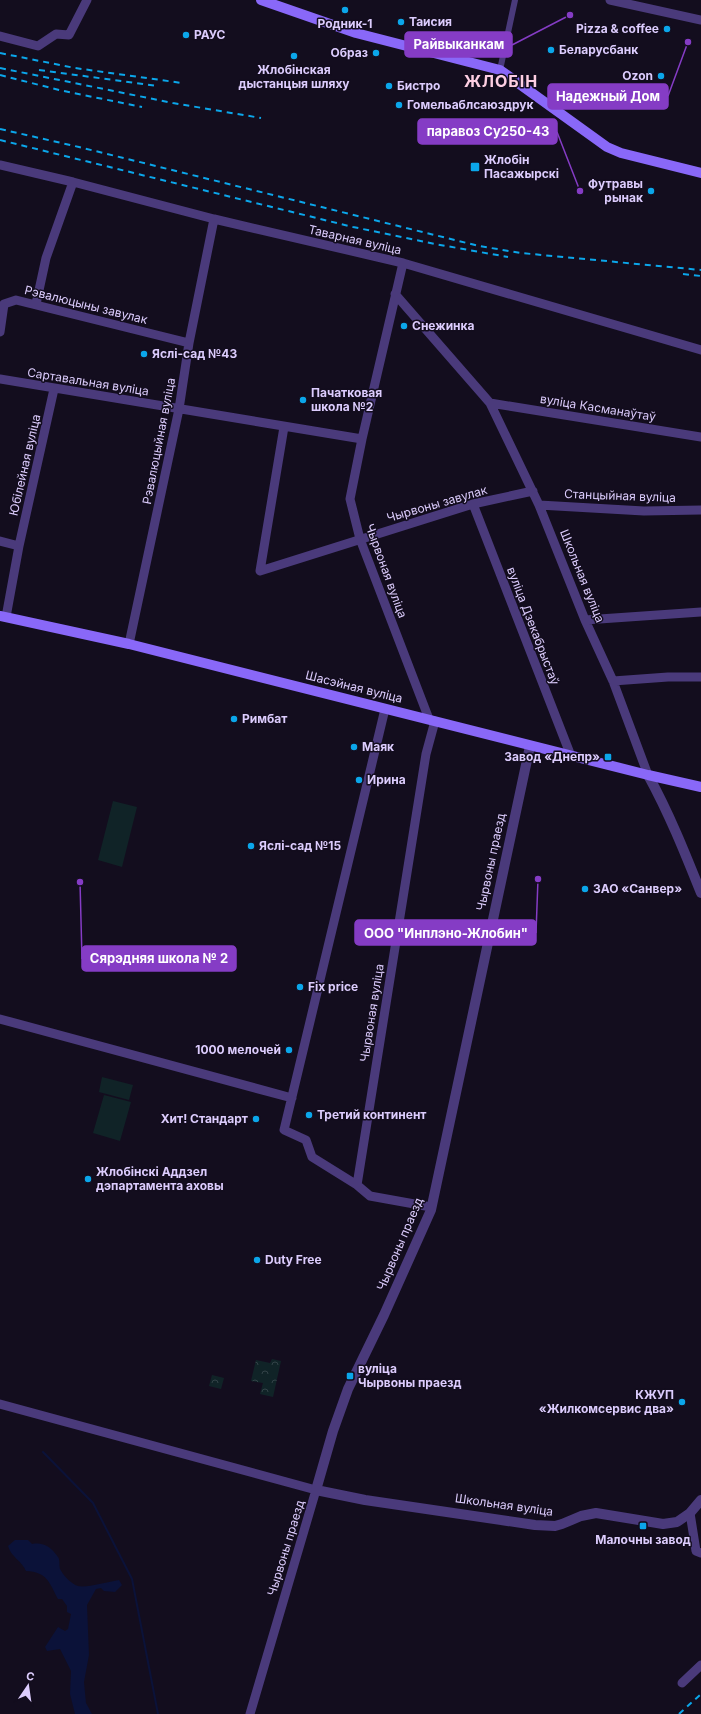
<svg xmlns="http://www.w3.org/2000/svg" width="701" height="1714" viewBox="0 0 701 1714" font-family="Inter,sans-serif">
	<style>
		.park { fill: url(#park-crowns) }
		.pitch { fill: #102327 }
		.water { fill: #0b1239 }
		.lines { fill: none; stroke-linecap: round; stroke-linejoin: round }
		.stream { stroke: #0b1239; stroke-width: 2 }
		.pedestrian { stroke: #4a3a7b; stroke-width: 6 }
		.minor { stroke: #4a3a7b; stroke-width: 9 }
		.tertiary { stroke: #4a3a7b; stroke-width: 10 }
		.secondary { stroke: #8968f8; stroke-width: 10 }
		.rail { stroke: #0ba6ea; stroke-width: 2; stroke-dasharray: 6 5; stroke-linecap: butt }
		.poi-dot { fill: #0ba6ea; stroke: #130d1e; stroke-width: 1.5 }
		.labels { text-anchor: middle; stroke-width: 3; stroke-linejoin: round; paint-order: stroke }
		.poi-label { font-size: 12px; font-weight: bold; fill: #dcccfd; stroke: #130d1e; text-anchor: start }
		.street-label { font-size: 12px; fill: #dcccfd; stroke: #130d1e }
		.district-label { font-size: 16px; font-weight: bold; letter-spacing: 1px; fill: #fdcee2; stroke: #130d1e }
		.leader { fill: none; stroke: #853cc5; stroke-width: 1.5 }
		.callout-dot { fill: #853cc5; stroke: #130d1e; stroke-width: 1.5 }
		.callout { fill: #853cc5; stroke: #853cc5; stroke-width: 1.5 }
		.callout-label { font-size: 13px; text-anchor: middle; font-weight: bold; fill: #fff }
	</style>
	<defs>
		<pattern id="park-crowns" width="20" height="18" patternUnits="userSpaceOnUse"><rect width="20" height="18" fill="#102327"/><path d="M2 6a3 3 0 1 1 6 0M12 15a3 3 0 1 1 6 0" fill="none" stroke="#324247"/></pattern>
	</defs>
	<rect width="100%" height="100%" fill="#130d1e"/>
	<path class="park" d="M272 1359 281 1361 273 1397 260 1394 263 1383 251 1381 256 1360 270 1363Z
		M212 1375 224 1378 221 1389 209 1386Z"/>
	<path class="pitch" d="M113 801 137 807 122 867 98 860Z
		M102 1077 133 1085 129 1100 99 1092Z
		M104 1095 131 1102 120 1141 93 1133Z"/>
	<path class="water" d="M15 1540H28L32 1544C44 1542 51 1547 58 1557 60 1559 59 1565 60 1569 63 1575 71 1584 78 1586 86 1588 108 1582 119 1580L122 1585 115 1592 104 1591 101 1588 96 1589 87 1605 89 1655 84 1682 86 1703 92 1714H75L70 1694 71 1671 60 1649 47 1651 45 1647 58 1627 65 1631 68 1629 71 1614 67 1612V1606L62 1599H58C49 1582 47 1572 26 1571 22 1561 11 1557 8 1546Z"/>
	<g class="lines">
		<path class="stream" d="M43 1452 93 1503 132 1579 158 1714"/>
		<path class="pedestrian" d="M500 70 515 0"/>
		<path class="minor" d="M610 0 701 20
			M0 36 38 46 56 34 69 35 87 0
			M0 165 73 182 214 219 403 263 701 350
			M403 263 362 439 350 499 360 539 429 719
			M395 294 490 403 539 505 585 620 613 681 648 775
			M36 304 46 258 73 182
			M0 332 4 304 16 300 189 343
			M0 379 362 439
			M490 403 701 437
			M284 427 260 571 473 504 533 491
			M473 504 571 756
			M539 505 644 511 701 510
			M0 541 19 546
			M6 617 19 546 54 389
			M585 620 701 612
			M129 644 179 409 189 343 214 219
			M613 681 668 677H701
			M0 1019 292 1098
			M357 1185 312 1157 306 1140 284 1130 385 709
			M431 1207 370 1196 357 1185 426 754 435 721
			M0 1404 316 1490 250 1714
			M690 1513 696 1551 701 1553
			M682 1683 701 1665"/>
		<path class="tertiary" d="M530 746 431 1210 384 1315 348 1389 333 1431 316 1490 365 1500 535 1525 555 1526 562 1524 581 1516 596 1513 663 1524 677 1522 690 1513 701 1500
			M648 775C669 813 685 853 701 893"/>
		<path class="secondary" d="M261 0 356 33 500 70 607 147 621 153 701 173
			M0 616 129 644 648 775 701 787"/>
		<path class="rail" d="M0 53 75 68 182 83
			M0 68 173 103 261 118
			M39 70 158 86
			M0 75 59 90 142 107
			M0 129 79 147 479 246 521 253 701 270
			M0 140 353 227 435 244 508 257
			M683 274 701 276
			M679 1714 701 1694"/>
	</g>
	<g class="poi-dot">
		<circle cx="345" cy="10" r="4"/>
		<circle cx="401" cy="22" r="4"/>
		<circle cx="667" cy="29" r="4"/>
		<circle cx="186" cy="35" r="4"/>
		<circle cx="551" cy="50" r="4"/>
		<circle cx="376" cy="53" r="4"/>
		<circle cx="294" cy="56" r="4"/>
		<circle cx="661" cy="76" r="4"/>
		<circle cx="389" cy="86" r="4"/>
		<circle cx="399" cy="105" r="4"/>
		<rect x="470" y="162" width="10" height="10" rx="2"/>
		<circle cx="651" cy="191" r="4"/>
		<circle cx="404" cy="326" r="4"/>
		<circle cx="144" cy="354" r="4"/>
		<circle cx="303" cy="400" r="4"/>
		<circle cx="234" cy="719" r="4"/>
		<circle cx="354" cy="747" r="4"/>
		<rect x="604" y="753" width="8" height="8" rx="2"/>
		<circle cx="359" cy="780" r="4"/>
		<circle cx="251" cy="846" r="4"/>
		<circle cx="585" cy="889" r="4"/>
		<circle cx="300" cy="987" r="4"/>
		<circle cx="289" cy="1050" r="4"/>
		<circle cx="309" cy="1115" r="4"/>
		<circle cx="256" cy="1119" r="4"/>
		<circle cx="88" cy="1179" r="4"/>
		<circle cx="257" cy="1260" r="4"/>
		<rect x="346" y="1372" width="8" height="8" rx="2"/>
		<circle cx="682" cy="1402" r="4"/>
		<rect x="639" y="1522" width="8" height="8" rx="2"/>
	</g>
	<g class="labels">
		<g class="poi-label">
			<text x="409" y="26">Таисия</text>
			<text x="345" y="28" text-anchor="middle">Родник-1</text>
			<text x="659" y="33" text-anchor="end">Pizza &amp; coffee</text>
			<text x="194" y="39">РАУС</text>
			<text x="559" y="54">Беларусбанк</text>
			<text x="368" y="57" text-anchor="end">Образ</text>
			<text x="294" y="74" text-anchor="middle">Жлобінская<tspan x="294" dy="14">дыстанцыя шляху</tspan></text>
			<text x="653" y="80" text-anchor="end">Ozon</text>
			<text x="397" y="90">Бистро</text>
			<text x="407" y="109">Гомельаблсаюздрук</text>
			<text x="484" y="164">Жлобін<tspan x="484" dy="14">Пасажырскі</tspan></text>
			<text x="643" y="188" text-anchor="end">Футравы<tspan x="643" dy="14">рынак</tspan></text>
			<text x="412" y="330">Снежинка</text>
			<text x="152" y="358">Яслі-сад №43</text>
			<text x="311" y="397">Пачатковая<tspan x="311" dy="14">школа №2</tspan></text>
			<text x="242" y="723">Римбат</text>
			<text x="362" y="751">Маяк</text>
			<text x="600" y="761" text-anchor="end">Завод «Днепр»</text>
			<text x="367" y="784">Ирина</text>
			<text x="259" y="850">Яслі-сад №15</text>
			<text x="593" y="893">ЗАО «Санвер»</text>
			<text x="308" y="991">Fix price</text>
			<text x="281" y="1054" text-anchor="end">1000 мелочей</text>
			<text x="317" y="1119">Третий континент</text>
			<text x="248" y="1123" text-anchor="end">Хит! Стандарт</text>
			<text x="96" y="1176">Жлобінскі Аддзел<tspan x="96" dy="14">дэпартамента аховы</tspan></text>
			<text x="265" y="1264">Duty Free</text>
			<text x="358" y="1373">вуліца<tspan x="358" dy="14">Чырвоны праезд</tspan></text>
			<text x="674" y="1399" text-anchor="end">КЖУП<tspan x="674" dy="14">«Жилкомсервис два»</tspan></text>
			<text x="643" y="1544" text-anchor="middle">Малочны завод</text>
		</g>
		<g class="street-label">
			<text transform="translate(355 240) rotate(13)" y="4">Таварная вуліца</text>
			<text transform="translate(86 305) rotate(14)" y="4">Рэвалюцыны завулак</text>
			<text transform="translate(88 382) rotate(9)" y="4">Сартавальная вуліца</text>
			<text transform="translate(598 408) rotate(9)" y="4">вуліца Касманаўтаў</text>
			<text transform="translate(159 441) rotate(-79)" y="4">Рэвалюцыйная вуліца</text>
			<text transform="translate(25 465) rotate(-77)" y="4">Юбілейная вуліца</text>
			<text transform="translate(620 496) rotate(2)" y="4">Станцыйная вуліца</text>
			<text transform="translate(437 504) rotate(-16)" y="4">Чырвоны завулак</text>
			<text transform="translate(386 571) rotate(70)" y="4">Чырвоная вуліца</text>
			<text transform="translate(582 576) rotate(68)" y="4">Школьная вуліца</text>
			<text transform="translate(533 626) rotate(69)" y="4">вуліца Дзекабрыстаў</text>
			<text transform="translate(354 687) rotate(14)" y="4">Шасэйная вуліца</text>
			<text transform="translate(491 862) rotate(-78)" y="4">Чырвоны праезд</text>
			<text transform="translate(372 1013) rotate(-81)" y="4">Чырвоная вуліца</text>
			<text transform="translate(400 1244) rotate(-67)" y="4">Чырвоны праезд</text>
			<text transform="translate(504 1505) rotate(8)" y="4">Школьная вуліца</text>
			<text transform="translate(286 1548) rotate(-73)" y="4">Чырвоны праезд</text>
		</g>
		<g class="district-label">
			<text x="501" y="87">ЖЛОБІН</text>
		</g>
	</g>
	<path class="leader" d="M570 15L512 45M688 42L668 96M580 191L557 132M538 879L536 933M80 882L82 959"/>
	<g class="callout-dot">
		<circle cx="570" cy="15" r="4"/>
		<circle cx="688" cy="42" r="4"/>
		<circle cx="580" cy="191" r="4"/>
		<circle cx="538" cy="879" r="4"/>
		<circle cx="80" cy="882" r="4"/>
	</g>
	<g class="callout">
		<rect x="405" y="32" width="107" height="25" rx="4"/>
		<rect x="548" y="84" width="120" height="25" rx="4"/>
		<rect x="418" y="119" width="139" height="25" rx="4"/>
		<rect x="355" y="920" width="181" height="25" rx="4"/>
		<rect x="82" y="946" width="154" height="25" rx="4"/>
	</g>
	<g class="callout-label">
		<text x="459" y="49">Райвыканкам</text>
		<text x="608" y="101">Надежный Дом</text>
		<text x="488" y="136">паравоз Су250-43</text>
		<text x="446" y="938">ООО "Инплэно-Жлобин"</text>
		<text x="159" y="963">Сярэдняя школа № 2</text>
	</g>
	<g transform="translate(28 1686) rotate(13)" stroke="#130d1e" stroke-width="3" paint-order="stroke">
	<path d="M0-3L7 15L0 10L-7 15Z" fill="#dcccfd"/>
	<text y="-6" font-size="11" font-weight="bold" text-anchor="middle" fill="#dcccfd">С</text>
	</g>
</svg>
